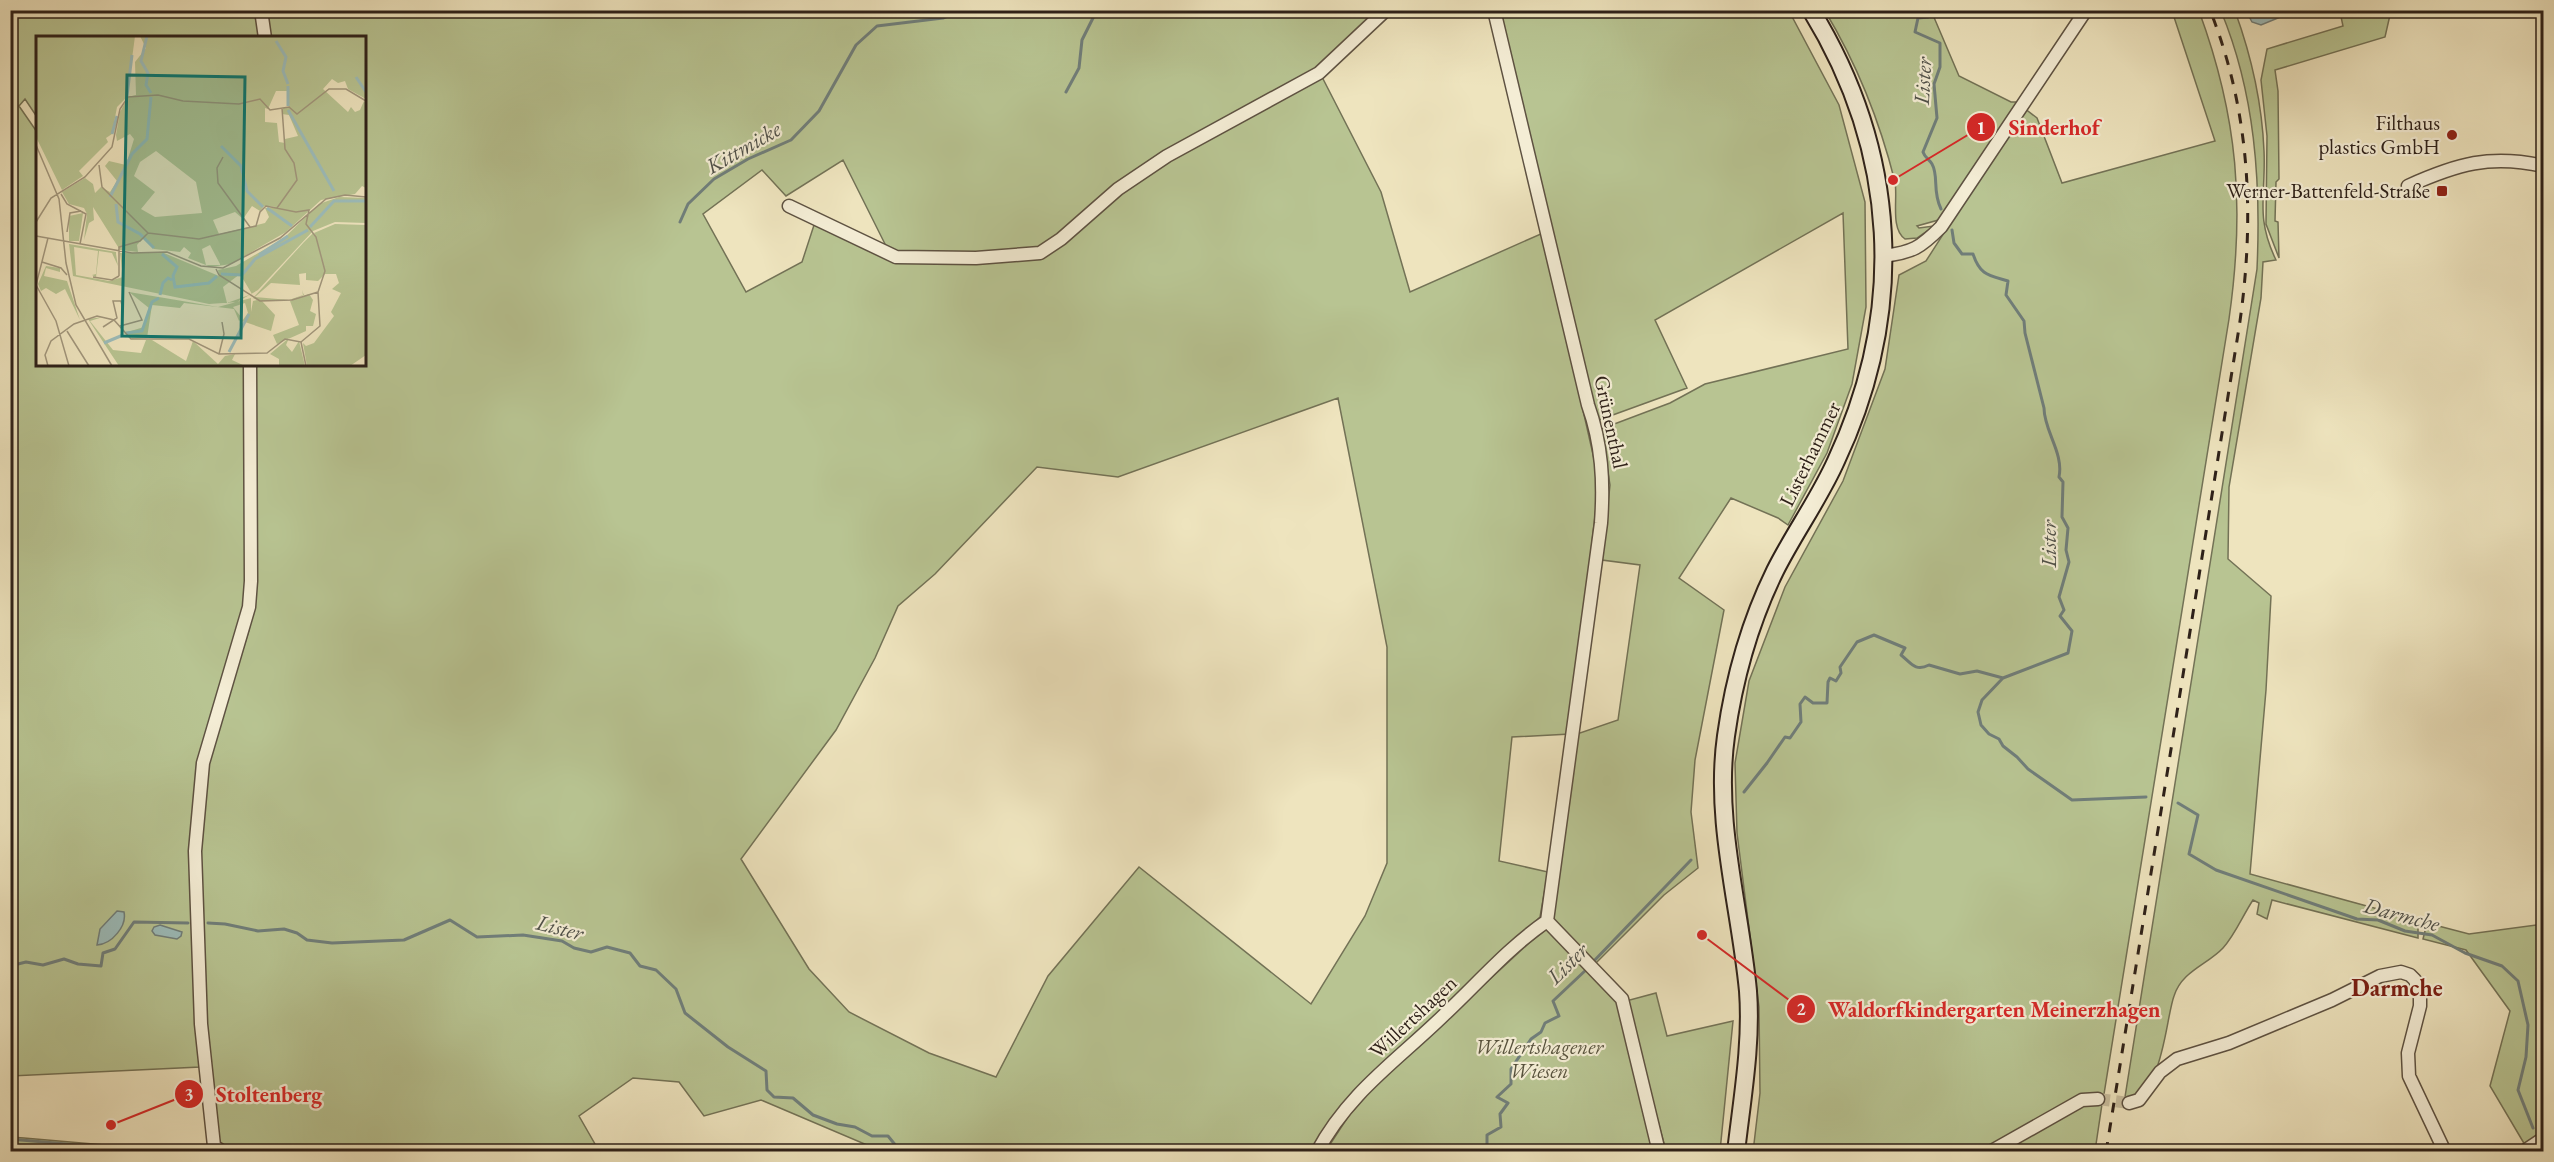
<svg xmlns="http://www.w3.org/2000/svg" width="2554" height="1162" viewBox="0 0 2554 1162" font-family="'EB Garamond',serif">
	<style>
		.green { fill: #b8c492; stroke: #737256; stroke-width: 1.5; fill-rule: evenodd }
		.water { fill: #9cbcba; stroke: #707e7a; stroke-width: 1.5 }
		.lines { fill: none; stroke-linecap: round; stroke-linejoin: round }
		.stream { stroke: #707e7a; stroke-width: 3 }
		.street-tunnel { stroke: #c8bd9d; stroke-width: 12; stroke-dasharray: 12 6; stroke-linecap: butt }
		.street-casing { stroke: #5e5242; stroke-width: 15 }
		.secondary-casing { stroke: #2e2119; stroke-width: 20 }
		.street { stroke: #f4edd5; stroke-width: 12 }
		.secondary { stroke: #f4edd5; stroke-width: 16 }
		.rail { stroke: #2e2119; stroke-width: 3; stroke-dasharray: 10 10; stroke-linecap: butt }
		.poi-dot { fill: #8f2418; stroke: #f4edd5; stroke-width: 2 }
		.labels { text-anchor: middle; stroke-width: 4.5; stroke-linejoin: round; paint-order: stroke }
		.poi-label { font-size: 21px; fill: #2e2119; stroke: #f4edd5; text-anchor: end }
		.street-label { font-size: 21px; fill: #2e2119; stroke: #f4edd5 }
		.park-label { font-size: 21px; font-style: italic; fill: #57523d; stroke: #f4edd5 }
		.water-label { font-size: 22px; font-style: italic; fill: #4f5049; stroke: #f4edd5 }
		.quarter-label { font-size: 24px; font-weight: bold; fill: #7a1f14; stroke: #f4edd5 }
		.inset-river { fill: none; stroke: #9cbcba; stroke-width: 3 }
		.inset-road { fill: none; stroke: #a1967c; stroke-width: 1.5 }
		.view { fill: #0f766e; fill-opacity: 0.15; stroke: #0f766e; stroke-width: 3 }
		.inset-edge { fill: none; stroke: #2e2119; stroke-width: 3 }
		.leader { fill: none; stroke: #d62828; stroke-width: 2 }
		.callout-dot { fill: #d62828; stroke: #f4edd5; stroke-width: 2 }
		.mark-label { font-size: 18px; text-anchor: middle; font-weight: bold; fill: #fff }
		.callout-label { font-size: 22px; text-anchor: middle; font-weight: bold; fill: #d62828; stroke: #f4edd5; stroke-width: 4.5; stroke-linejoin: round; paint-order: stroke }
	</style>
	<rect width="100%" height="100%" fill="#eee4be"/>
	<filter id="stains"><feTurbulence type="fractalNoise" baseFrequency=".00333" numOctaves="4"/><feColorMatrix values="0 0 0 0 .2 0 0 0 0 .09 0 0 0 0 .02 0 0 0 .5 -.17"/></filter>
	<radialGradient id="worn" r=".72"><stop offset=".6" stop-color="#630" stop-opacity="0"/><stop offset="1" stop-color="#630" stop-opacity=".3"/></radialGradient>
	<path class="green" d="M10 11H256L261 37 38 38 37 117 25 99 19 106 37 132 38 364 248 365 245 599 199 764 190 889 200 1067 11 1076Z
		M263 11H1382L1319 71 1166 152 1039 248 1018 253H901L887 248 843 160 786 196 762 170 703 214 746 292 802 262 815 222 890 257 1045 255 1121 192 1169 160 1321 75 1381 192 1410 292 1543 233 1599 481 1570 734 1512 737 1499 861 1548 872 1540 917 1443 1014 1313 1151H881L761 1100 704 1116 679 1082 633 1078 579 1116 599 1151 231 1152 222 1146 217 1133 204 1017 198 854 206 767 249 630 253 608 256 365 364 364V38L270 37ZM1338 398 1387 647V863L1365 916 1311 1004 1139 867 1048 976 996 1077 929 1053 849 1012 809 969 741 859 836 730 875 658 898 606 935 574 1037 467 1118 477Z
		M1498 11H1789L1839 105 1865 202 1866 307 1852 384 1827 453 1788 525 1778 518 1731 498 1679 578 1724 610 1695 760 1691 812 1698 868 1664 895 1594 965 1550 920 1574 735 1618 720 1640 565 1602 560 1610 485 1601 429 1670 403 1705 384 1848 349 1843 213 1655 320 1687 388 1599 420 1594 405Z
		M1825 11H1938L1933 15 1959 76 2011 102H2017L2018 108 1942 219 1917 226 1919 228 1934 226 1917 238 1905 239C1890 229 1898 198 1895 182 1880 122 1857 64 1825 11Z
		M2172 11H2199C2238 117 2245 207 2229 319L2104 1094H2088L2077 1097 1984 1151 1753 1152 1760 1093 1759 1007 1737 833 1735 763 1749 681 1785 587 1843 481 1885 369 1899 275 1926 261 2024 108 2037 118 2062 183 2215 141Z
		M2221 11H2235C2251 55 2262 103 2264 151 2266 195 2255 217 2276 260L2263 262 2261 298 2229 487 2228 559 2271 596 2266 690 2250 874 2418 920V938L2272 900 2267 919 2257 914 2259 903 2253 900C2243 915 2235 935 2223 948 2207 965 2182 971 2174 996 2165 1021 2163 1100 2125 1097L2257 269C2261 181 2255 93 2221 11Z
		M2342 11H2384L2390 15 2385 37 2275 70 2278 91 2279 179 2276 182 2275 221 2278 222 2279 258 2266 224 2267 136 2261 80 2267 49 2343 26 2340 12Z
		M2427 923 2469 934 2543 924V1130L2525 1145 2490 1086 2510 1011 2466 950 2423 939Z
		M1547 929 1614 991 1657 1152H1325L1359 1100 1528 944Z
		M1656 993 1667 1036 1733 1021 1720 1151H1666L1626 1001Z
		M2083 1104H2102L2095 1151 1997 1152Z
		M10 1137 24 1138 174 1151H11Z"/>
	<path class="water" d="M2246 11H2295L2261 25 2252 22Z
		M117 911 124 912C127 926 112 944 97 945L100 929Z
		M160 925 182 932 181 936 177 939 155 935 152 931 154 927Z"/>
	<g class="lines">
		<path class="stream" d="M1930 10 1928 17 1918 18 1915 32 1940 43V67L1934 84 1937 118 1923 152C1925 158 1929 159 1932 164 1939 176 1932 191 1941 209
			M2542 10 2544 11
			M1066 92 1079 68 1082 40 1097 10
			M680 222 688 204 714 179 748 159 791 140 819 111 856 45 877 26 943 18 962 10
			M2003 678 1982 700 1978 712 1981 725 1989 734 1999 739 2003 746 2017 757 2028 769 2072 800 2146 797
			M1744 792 1767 763 1785 737 1790 738 1801 722 1800 704 1805 697 1813 703H1827L1828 682 1830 678 1836 681 1841 673 1840 667 1857 642 1874 635 1905 648 1901 655C1911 663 1915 672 1929 665L1960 674 1977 671 2003 678 2068 653 2072 631 2060 616 2064 610 2059 597 2069 562 2066 550 2068 528 2062 517 2063 482 2059 477C2064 453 2044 431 2044 408L2025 333 2024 321 2006 295 2008 281C1988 275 1980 275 1973 254H1962L1954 243 1952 230
			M2178 803 2198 815 2189 854 2216 870 2357 919 2378 920 2405 931 2432 935 2465 953 2502 966 2518 981 2528 1025 2526 1057 2518 1090 2533 1128
			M208 923 225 924 258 931 284 929 297 933 307 940 332 943 404 940 450 920 477 937 523 935 562 941 574 948 591 952 607 947 630 953 640 966 656 970 676 989 685 1013 728 1047 766 1071 767 1090 774 1097 793 1098 813 1115 837 1124 855 1127 872 1136H888L901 1152
			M10 954V962
			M1592 963 1691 860
			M10 966 26 962 43 965 64 959 78 964 101 966 103 953 115 949 134 922 188 923
			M10 1139 156 1152
			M1487 1152V1135L1501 1127 1500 1114 1508 1103 1497 1097 1511 1084V1069L1531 1039 1541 1032 1545 1023 1559 1016 1553 1001 1588 968"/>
		<path class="street-tunnel" d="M2098 1099 2129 1103"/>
		<defs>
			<path id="street" d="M261 10 265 38
				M1494 10 1588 405C1602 444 1604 482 1601 523L1547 921
				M2408 186C2457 164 2490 154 2544 166
				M789 206 896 257 976 258 1040 253 1061 239 1118 189 1167 156 1319 73 1386 10
				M1884 256C1913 252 1920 248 1941 227L2086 10
				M1547 921 1622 999 1659 1152
				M2129 1103 2139 1100 2160 1072 2177 1059 2229 1043 2332 1000 2380 976 2401 972 2410 975 2415 980 2420 997V1006L2408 1053 2409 1076 2445 1152
				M223 1152 214 1146 201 1024 195 851 203 763 249 607 251 581 250 364
				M1317 1152C1349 1092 1398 1060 1445 1014 1478 983 1509 947 1547 921
				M1990 1152 2082 1100 2098 1099
				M2523 1152 2544 1138"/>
			<path id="secondary" d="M1736 1152C1742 1099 1752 1044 1748 991 1740 906 1714 821 1726 736 1734 679 1750 622 1775 571 1794 533 1819 499 1836 461 1907 310 1898 152 1811 10"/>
		</defs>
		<use href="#street" class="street-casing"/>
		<use href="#secondary" class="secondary-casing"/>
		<use href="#street" class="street"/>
		<use href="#secondary" class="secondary"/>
		<path class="rail" d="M2106 1152 2239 328C2255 220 2251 113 2210 10"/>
	</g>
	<g class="poi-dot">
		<circle cx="2452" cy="135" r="6"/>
		<rect x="2436" y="185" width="12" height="12" rx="3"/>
	</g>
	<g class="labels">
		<g class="poi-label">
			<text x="2440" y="130">Filthaus<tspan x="2440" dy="24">plastics GmbH</tspan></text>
			<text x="2430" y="198">Werner-Battenfeld-Straße</text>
		</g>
		<g class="street-label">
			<text transform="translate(1611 422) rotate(78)" y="7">Grünenthal</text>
			<text transform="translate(1810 454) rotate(-64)" y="7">Listerhammer</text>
			<text transform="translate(1413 1017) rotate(-43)" y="7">Willertshagen</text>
		</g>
		<g class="park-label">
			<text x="1539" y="1054">Willertshagener<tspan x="1539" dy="24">Wiesen</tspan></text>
		</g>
		<g class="water-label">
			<text transform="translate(1922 81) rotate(-87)" y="8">Lister</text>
			<text transform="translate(743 147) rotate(-30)" y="8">Kittmicke</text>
			<text transform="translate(2048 544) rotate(-90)" y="8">Lister</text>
			<text transform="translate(2402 914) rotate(15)" y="8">Darmche</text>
			<text transform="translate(560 927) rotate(14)" y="8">Lister</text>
			<text transform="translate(1567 963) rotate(-45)" y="8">Lister</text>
		</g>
		<g class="quarter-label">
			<text x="2397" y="996">Darmche</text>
		</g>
	</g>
	<g transform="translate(36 36)">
		<rect width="330" height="330" fill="#eee4be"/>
		<path d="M0 0H99L91 61 81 71 76 98 70 102 72 106 43 135 47 140 26 154 0 101ZM104 0H330V63L312 53 309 45 302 47 296 43 287 53 312 76 315 71 319 76 324 74 328 65 330 68V152L326 150 319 158 285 164 250 196 195 228 175 231 152 222 155 217 148 211 144 216 118 213 107 202 101 209 102 216 84 214 57 171 58 184 53 187 48 204 51 178 48 172 33 168 26 156 49 142 57 148 59 157 65 151 74 156 81 145 69 130 73 125 90 129 98 103 94 98 81 105 80 99 84 76 92 61 100 59 99 26 110 12ZM240 55H253V71L247 72 246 78 253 79 262 100 249 103V107L243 106 241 87 229 86V72L232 73ZM120 115 160 146 166 177 119 181 105 173 119 156 98 140 104 126ZM216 170 224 175 228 170 240 171 229 172 233 181 229 187 183 198 177 184 199 176 207 183ZM174 209 184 228V229H170L166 213ZM303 161 330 162V187L299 186 277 195 222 254 201 266 173 268 37 240 33 208 80 216V218L82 230 76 217 63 215 60 241 56 239 60 238 62 215 38 211 40 239 73 245 87 241 84 217H128L183 240 182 234 200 230 248 202 283 168ZM204 238 216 258 191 267 187 251ZM47 177 43 205H33V180ZM299 188 330 189V319L314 330H271L267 307 270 310 278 307 298 280 295 276 305 257 296 253 303 247 300 238H289L282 245 270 244V237L263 238 264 249 235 247 219 261 253 264 267 259 266 254 267 257 268 259 256 264 226 265 239 279 235 295 206 285 212 277 209 267 197 271 206 282 203 285 198 273 148 267 144 272 116 269 111 302 96 303 88 297 108 291 113 272 93 256 182 271 215 262V276L217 265 221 264 217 262 268 206 277 197 280 202 278 197ZM10 230 24 232V236L10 232 8 240 31 245 44 284 29 253 20 258 10 252 5 255 2 248ZM273 258 277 264 274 275 280 278 277 290H270V295L241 308 237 299 263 289 254 265ZM67 281 54 285 77 314 105 317 110 304H116L150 325 157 305 182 328 189 320 199 318 196 324 209 330H83L52 283ZM253 302 250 309 256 316 263 305 269 330H243V323L234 318Z" fill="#b8c492" fill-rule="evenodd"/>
		<path class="inset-river" d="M111 0 105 25 112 37 110 49 115 57M240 5 250 21 247 35 252 48M320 41 330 56M91 60 96 19M252 70V50M252 74 298 155M76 98 81 80M185 110 205 130 211 155 227 171M74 161 96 118 111 103 115 61M80 168 82 186 104 198 118 212M231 172 256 190M274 191 298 165H330M126 218 141 231 137 240 139 251 173 247 181 240M223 219 252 200M185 238 206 239 219 223 272 194M124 259 127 247 132 242 136 244M90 297 106 295 116 266 123 262M68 307 87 299M193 316 213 278"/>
		<path class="inset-road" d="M0 109 23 163 30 227 40 269 76 330M187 121 181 132 182 147 214 191M63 129 66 151 112 197M25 158 31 168 50 178 44 208M241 172 261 144 258 127 249 113 246 72M0 186 15 162 49 141 76 111 84 73 92 61 122 59 147 65 203 68 224 63 234 74 253 71 261 78 293 53H310L330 65M31 196 34 177 45 175M112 197 163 203 220 190 224 176 230 170 260 176 273 174 270 188 280 201 289 235 282 256 284 290 265 306M0 200 96 217 131 216 165 230 187 232 244 202 290 163 309 159 330 161M6 226 25 232 31 239M180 233 183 239 224 265 256 264 282 256M83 240V211L104 205 112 197M57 241 76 244 83 240M0 249 20 285 33 330M0 249 12 202M84 290 106 284 93 256M67 291 81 282 77 265H85L87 273M31 295 53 330M265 306 270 330M183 318 188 298 186 286M12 330 9 319 15 305 38 288 61 280 78 284 95 303H153L183 318 231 317 249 303 265 306"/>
		<path class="view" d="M91 39 209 41 205 302 86 300Z"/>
		<rect width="330" height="330" class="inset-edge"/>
	</g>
	<path class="leader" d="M1893 180L1981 127M1702 935L1801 1009M111 1125L189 1094"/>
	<g class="callout-dot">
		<circle cx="1893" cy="180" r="6"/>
		<circle cx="1702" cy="935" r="6"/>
		<circle cx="111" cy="1125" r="6"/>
		<circle cx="1981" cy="127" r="15"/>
		<circle cx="1801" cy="1009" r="15"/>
		<circle cx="189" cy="1094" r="15"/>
	</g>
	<g class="mark-label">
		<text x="1981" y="134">1</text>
		<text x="1801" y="1015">2</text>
		<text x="189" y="1101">3</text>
	</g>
	<g class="callout-label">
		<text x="2054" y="135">Sinderhof</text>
		<text x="1994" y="1017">Waldorfkindergarten Meinerzhagen</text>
		<text x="269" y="1102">Stoltenberg</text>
	</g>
	<rect width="2554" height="1162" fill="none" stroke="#eee4be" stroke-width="36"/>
	<rect x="12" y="12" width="2530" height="1138" fill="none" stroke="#2e2119" stroke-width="3"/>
	<rect x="18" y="18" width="2518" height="1126" fill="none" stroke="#2e2119" stroke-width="1.5"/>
	<rect width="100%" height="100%" filter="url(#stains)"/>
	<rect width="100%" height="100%" fill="url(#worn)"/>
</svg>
